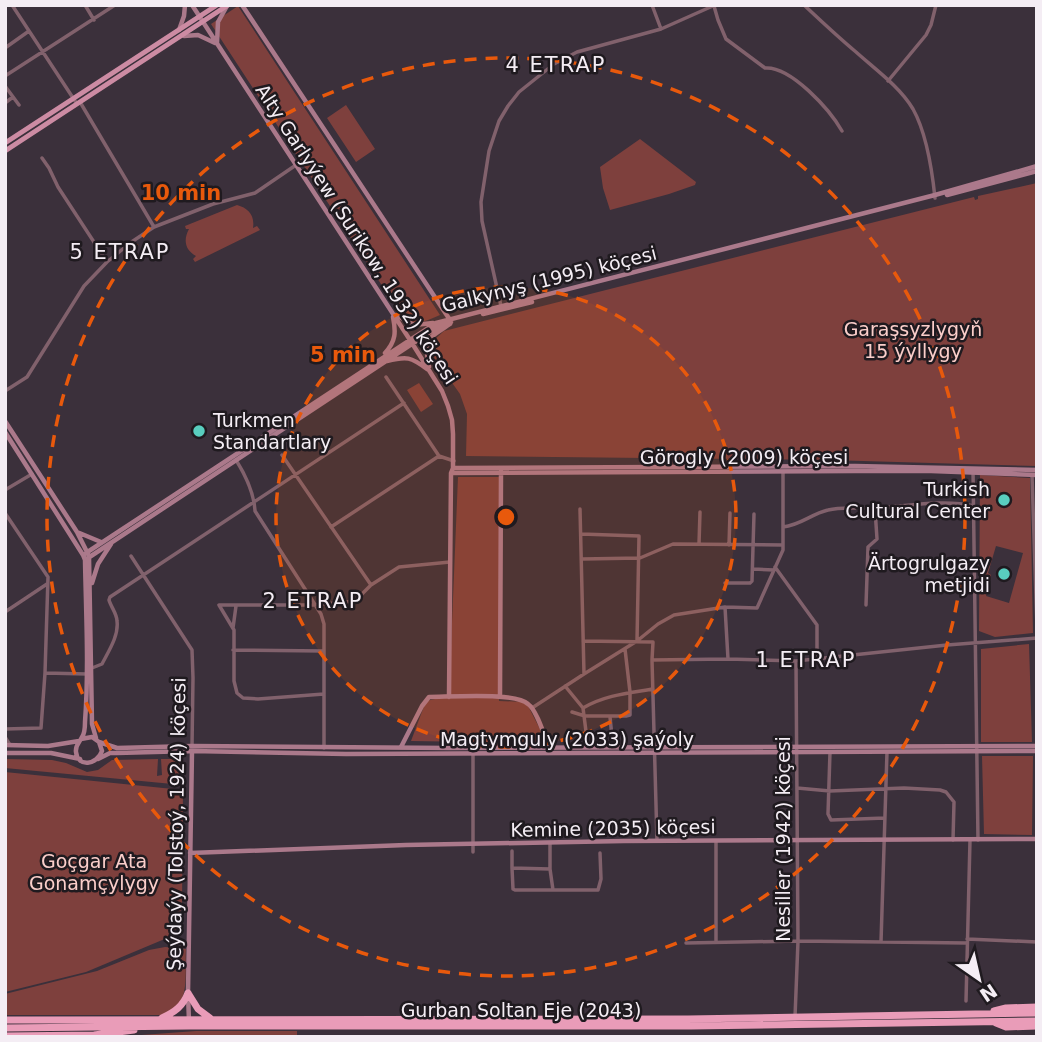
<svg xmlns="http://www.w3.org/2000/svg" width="1042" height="1042" viewBox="0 0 1042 1042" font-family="'DejaVu Sans',sans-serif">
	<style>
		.green { fill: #7e403d; fill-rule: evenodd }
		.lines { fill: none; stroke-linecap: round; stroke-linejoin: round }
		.street { stroke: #81616c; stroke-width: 3.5 }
		.secondary { stroke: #ab798b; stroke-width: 4.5 }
		.primary { stroke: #cc8ba3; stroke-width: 5 }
		.highway { stroke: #e99cb8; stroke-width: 7 }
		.ring { fill: none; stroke: #e8590c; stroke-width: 3.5; stroke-dasharray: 12 9 }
		.poi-dot { fill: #59cebf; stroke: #1f1a1f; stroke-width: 2.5 }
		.labels { text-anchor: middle; stroke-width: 5; stroke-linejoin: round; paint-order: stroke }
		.street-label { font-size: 19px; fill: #f4edf4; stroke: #1f1a1f }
		.park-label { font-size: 19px; fill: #fbceca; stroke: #1f1a1f }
		.poi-label { font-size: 19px; fill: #f4edf4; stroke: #1f1a1f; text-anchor: end }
		.neighbourhood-label { font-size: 21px; letter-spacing: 2px; fill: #f4edf4; stroke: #1f1a1f }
		.centre { fill: #e8590c; stroke: #1f1a1f; stroke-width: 3.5 }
		.ring-label { font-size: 21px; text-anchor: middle; font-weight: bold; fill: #e8590c; stroke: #1f1a1f; stroke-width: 5; stroke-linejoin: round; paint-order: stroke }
	</style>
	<rect width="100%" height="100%" fill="#3b303b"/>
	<path class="green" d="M238 6 440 315C431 319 421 324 410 322L396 307 211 24Z
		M346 105 375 149 356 162 327 118Z
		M640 139 696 182 695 185 669 194 610 210 603 188 600 167Z
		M1037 183V466L828 460 466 456 467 414 460 394 431 353 432 342 444 331 974 197 975 200 978 199V196Z
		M237 205C248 208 255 215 253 228L257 226 260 230 195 262 193 259 196 256C185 250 183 240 189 229H186L185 226Z
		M419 383 433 404 421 412 407 390Z
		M980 475 1030 478 1033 633 995 637 979 631ZM996 546 1023 553 1009 603 986 596 991 575 988 573Z
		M458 477H501L499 701 526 702 547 743 411 741 426 701 449 696Z
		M1029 644 1032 742H981V649Z
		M982 756H1033L1032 835 984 834Z
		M5 759 52 760 66 763 87 772 98 770 112 760 158 759 157 776 162 775 161 759H183V785L5 768Z
		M5 772 183 790 182 905 176 929 174 934 167 938 86 972 5 992Z
		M165 947 186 949C185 962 188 989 181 1000 177 1007 169 1011 163 1015H5V994L97 971 149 950Z
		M196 1031H297V1037H114Z"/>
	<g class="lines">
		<path class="street" d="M12 5 77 104
			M85 5 94 20
			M652 5 661 29
			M804 5C821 21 838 37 856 52 875 69 900 87 913 109 927 134 932 169 935 198
			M714 6 718 20 726 39 765 68C791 66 830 110 842 131
			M5 48 29 31
			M5 76 115 5
			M888 81 926 35 931 25 936 5
			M5 86 19 105
			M80 102 154 227
			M5 103 13 97
			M42 158 49 168 58 187 107 262
			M501 306 482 221 481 202 489 151 499 121 508 106 519 92 554 64 577 52 661 29 715 5
			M386 377 439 456 454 461
			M5 391 27 377 84 286 107 262 130 243 154 227 213 204 255 193 296 165
			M282 455 371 585
			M236 460C246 476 254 492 255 511L321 614 324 624V748
			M973 470 978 840
			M1032 475 1037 628
			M5 490 32 474
			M580 509 584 674
			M5 513 48 577 45 673
			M331 527 439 456
			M783 527C801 525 811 514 828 510 843 506 861 509 877 508 909 506 943 499 974 506
			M581 534 639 536 637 641
			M699 544 700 512
			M729 545 730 513
			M131 556 192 650 193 678 192 746
			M582 559 640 558 673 544 783 545
			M775 567 817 625V659
			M753 569 774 570
			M725 583H750L752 581 754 514
			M219 605H314L355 601 371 585 399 567 450 562
			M219 605 234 630V681L237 693 243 698 258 699 324 694
			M866 605 868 547 877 539 875 509
			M5 612 47 584
			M233 628 236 606
			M583 641 653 642 652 660 657 841
			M233 650 324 651
			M728 659 725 607 757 608 783 550V472
			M652 660 728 659 796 661 947 645 1037 638
			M92 668 102 664C108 652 119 636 117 621 117 614 111 607 109 600L110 597 404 403
			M565 686 583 708
			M532 708 584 674 637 641 658 624 674 615 725 607
			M572 712 585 716H626L630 715V692L625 649
			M610 717 612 737
			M5 729 41 728 45 673 87 674
			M5 737 10 745
			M588 747 583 708C605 695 629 693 653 689
			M830 752 828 814 831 820 885 818
			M797 788 830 791 904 788 940 790 946 792 954 802 953 840
			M716 841V942
			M550 843V869L553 890H598L601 879 600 853
			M473 852V753
			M512 868V851
			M550 869 512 868 513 889 515 890H553
			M967 939 1037 942
			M881 942 887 752
			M686 943 798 941 967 943
			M966 1001 970 840
			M795 1017 798 941 796 662"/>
		<path class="secondary" d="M192 5 410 340 442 391 448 406 452 420 453 434V468L451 473 449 697
			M242 5 450 320
			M179 30 184 16 185 5
			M184 36 198 35 215 43
			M217 43 218 22 227 6
			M947 195 1037 171
			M483 314 532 302
			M396 315 414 325 433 323
			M385 353C396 341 396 332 393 317
			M387 361C407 356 411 357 427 369
			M429 367C424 338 426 340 450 324
			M5 421 77 532 89 556 92 724 96 738
			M5 432 83 555 85 560C86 614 89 668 85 722 85 727 85 733 82 737 80 742 75 745 76 752 78 768 97 765 102 751L99 742 92 737 81 739
			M453 468 855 466 1037 470
			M451 473 855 471H931L1037 475
			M77 532 101 542
			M83 555 436 323 935 195 1037 166
			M85 560 439 326 451 322
			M92 583 98 564 111 544
			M500 696 501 472
			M99 742 117 748 192 746 449 748 1037 746
			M5 745 48 746 79 741
			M401 747 422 706 429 697C449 697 515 692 528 704 537 710 545 738 549 748
			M5 753H51L80 759
			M98 759 110 753H117L192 751 346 754 1037 751
			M190 853 406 845 624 841 1037 839
			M189 1022 188 993 192 751"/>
		<path class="primary" d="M5 143 217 5
			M5 151 228 5"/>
		<path class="highway" d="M188 993 198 1009 210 1018
			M994 1011 1006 1008 1037 1007
			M162 1018C175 1012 183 1006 188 993
			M5 1020 688 1019 1037 1013
			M996 1023 1006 1027 1037 1026
			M5 1028 189 1026H691L1037 1021
			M5 1036 94 1035 134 1030"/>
	</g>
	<circle cx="506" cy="517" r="230" fill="#e8590c" fill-opacity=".12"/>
	<g class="ring">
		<circle cx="506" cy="517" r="230"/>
		<circle cx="506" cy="517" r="459"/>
	</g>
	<g class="poi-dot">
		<circle cx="199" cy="431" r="7"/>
		<circle cx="1004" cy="500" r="7"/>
		<circle cx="1004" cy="574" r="7"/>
	</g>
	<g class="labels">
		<g class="street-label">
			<text transform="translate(357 234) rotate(57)" y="7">Alty Garlyýew (Surikow, 1932) köçesi</text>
			<text transform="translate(549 279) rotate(-14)" y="7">Galkynyş (1995) köçesi</text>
			<text x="744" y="464">Görogly (2009) köçesi</text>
			<text x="567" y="746">Magtymguly (2033) şaýoly</text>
			<text transform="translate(176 824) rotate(-89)" y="7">Şeýdaýy (Tolstoý, 1924) köçesi</text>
			<text transform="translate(613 828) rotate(-1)" y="7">Kemine (2035) köçesi</text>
			<text transform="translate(783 839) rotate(-90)" y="7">Nesiller (1942) köçesi</text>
			<text x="521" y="1017">Gurban Soltan Eje (2043)</text>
		</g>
		<g class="park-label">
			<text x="913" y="336">Garaşsyzlygyň<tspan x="913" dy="22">15 ýyllygy</tspan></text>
			<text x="94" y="868">Goçgar Ata<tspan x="94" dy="22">Gonamçylygy</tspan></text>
		</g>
		<g class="poi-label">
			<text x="213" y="427" text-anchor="start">Turkmen<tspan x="213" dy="22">Standartlary</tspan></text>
			<text x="990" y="496">Turkish<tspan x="990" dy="22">Cultural Center</tspan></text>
			<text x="990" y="570">Ärtogrulgazy<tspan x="990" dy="22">metjidi</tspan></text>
		</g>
		<g class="neighbourhood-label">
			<text x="556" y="72">4 ETRAP</text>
			<text x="120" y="259">5 ETRAP</text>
			<text x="313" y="608">2 ETRAP</text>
			<text x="806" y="667">1 ETRAP</text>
		</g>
	</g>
	<circle cx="506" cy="517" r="10" class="centre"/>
	<g class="ring-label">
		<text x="181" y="200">10 min</text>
		<text x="343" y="362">5 min</text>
	</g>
	<rect width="1042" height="1042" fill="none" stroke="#f4edf4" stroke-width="14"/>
	<g transform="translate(979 979) rotate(146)" stroke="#1f1a1f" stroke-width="5" paint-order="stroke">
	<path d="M0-5L12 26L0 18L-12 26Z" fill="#f4edf4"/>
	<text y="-10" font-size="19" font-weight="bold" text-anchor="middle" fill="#f4edf4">N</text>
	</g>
</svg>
